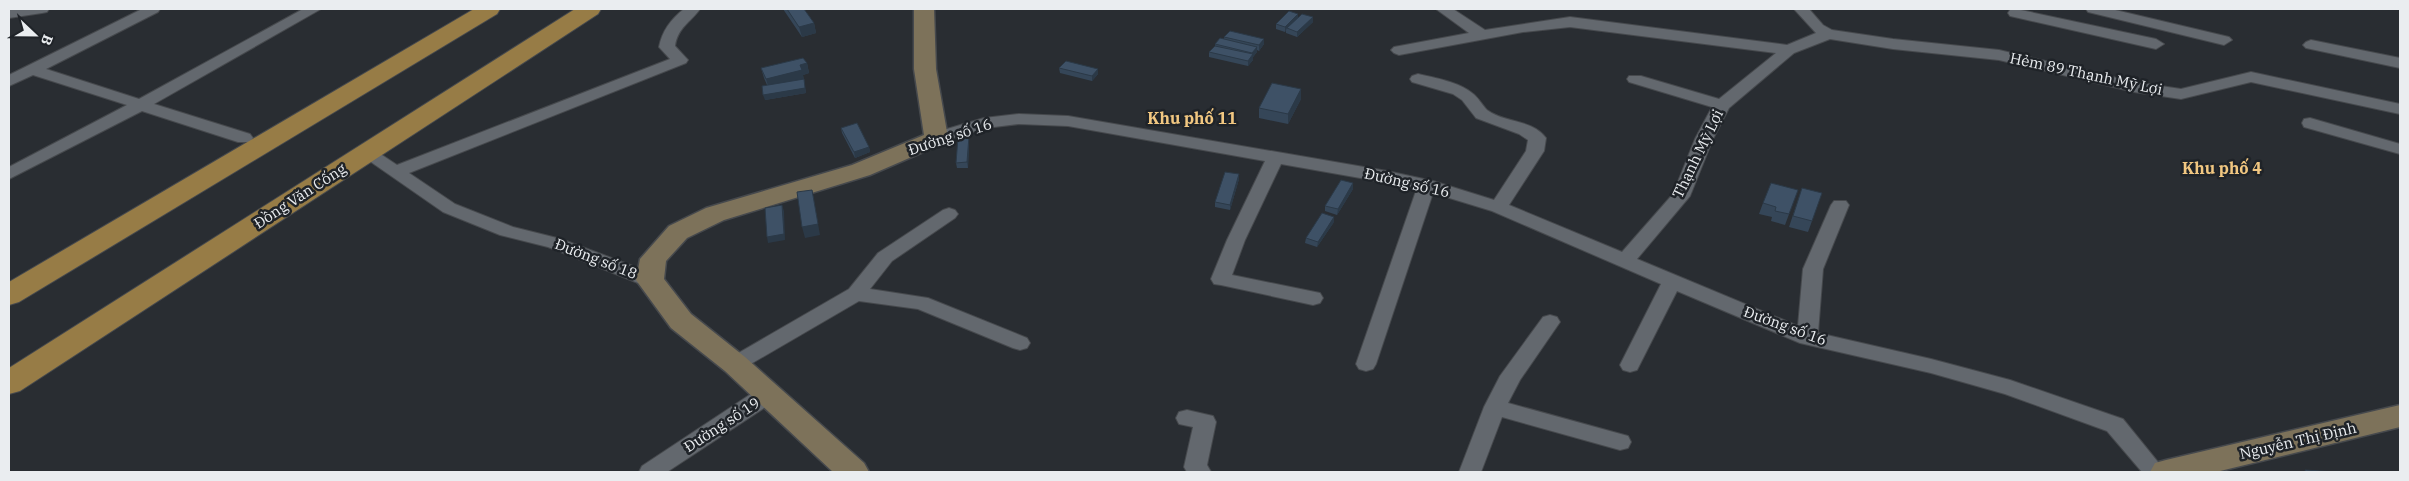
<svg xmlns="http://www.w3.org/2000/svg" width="2409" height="481" viewBox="0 0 2409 481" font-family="'IBM Plex Serif',serif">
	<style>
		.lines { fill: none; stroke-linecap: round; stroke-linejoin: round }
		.street-casing { stroke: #46494d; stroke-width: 2 }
		.secondary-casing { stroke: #46494d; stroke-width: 3 }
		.primary-casing { stroke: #46494d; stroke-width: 2 }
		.street { fill: #63686e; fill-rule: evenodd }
		.secondary { fill: #7d725a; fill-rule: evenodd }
		.primary { fill: #977c46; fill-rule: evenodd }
		.wall { fill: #354658 }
		.shaded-wall { fill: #2b3947 }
		.building { fill: #3e5166; stroke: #2b3947 }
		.labels { text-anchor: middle; stroke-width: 5; stroke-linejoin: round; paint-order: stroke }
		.street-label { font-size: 15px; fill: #eaedf0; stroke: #1f2328 }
		.neighbourhood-label { font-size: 16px; font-weight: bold; fill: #f1c781; stroke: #1f2328 }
	</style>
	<rect width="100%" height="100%" fill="#292d32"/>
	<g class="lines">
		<defs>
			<path id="street" d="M49 9 47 12 42 13 9 18V10Z
				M142 9H160L158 12 46 69 139 99 303 9H321L154 104 250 134 253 138 250 142H238L142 111 9 179V167L127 105 33 75 9 86V75Z
				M684 9H700C690 23 678 27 675 46L688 60 686 63 409 173 455 204 513 227 561 239 657 275 660 280 657 285 650 286 643 285 548 247 500 235 443 212 358 153 361 149H373L397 165 670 59 659 47C662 31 671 19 684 9Z
				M1436 9H1453L1485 30 1570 17 1787 45 1816 33 1794 9H1809L1823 25 1832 30 1893 39 1999 50 2134 82 2181 89 2251 72 2400 104V114L2251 82 2181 99 2134 92 1999 60 1893 49 1830 39 1794 53 1729 108 1713 139 1690 196 1637 259 1798 326 1803 269 1831 205 1834 201H1846L1849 205 1823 269 1818 333 1931 359 2010 380 2123 419 2166 472H2142L2107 431 2005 394 1931 373 1800 343 1677 291 1637 370 1630 372 1623 370 1620 365 1661 284 1492 211 1433 193 1376 364 1373 369 1366 371 1359 369 1356 364 1417 188 1281 164 1245 240 1232 275 1320 293 1323 298 1320 303 1313 305 1221 285 1214 284 1211 279 1227 240 1265 161 1068 126 1019 124 986 128 936 143 930 142 927 138 930 134 984 118 1019 114 1068 116 1387 171 1433 181 1494 200 1526 151 1528 140 1519 134 1476 118 1462 100 1453 94 1412 82 1410 79 1412 76 1418 74C1435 78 1459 82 1472 93 1478 97 1482 105 1487 110 1504 123 1532 119 1546 138L1544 151 1509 205 1622 252 1673 194 1695 139 1712 107 1629 82 1627 79 1629 76H1641L1719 99 1776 53 1570 27 1523 32 1399 55 1394 53 1391 50 1394 47 1469 33Z
				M2016 9 2156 39 2164 44 2156 49 2010 16 2008 13 2010 10Z
				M2086 9H2111L2229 37 2232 40 2224 45 2088 12Z
				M2311 40 2400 58V68L2306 48 2303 45 2306 42Z
				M2310 118 2400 144V154L2304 127 2302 123 2304 119Z
				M949 208 955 210 958 214 955 218 892 261 870 289 928 298 1027 338 1030 343 1027 348 1020 350 1013 348 918 309 859 301 742 369 735 371 728 369 725 364 728 359 849 289 878 253 943 210Z
				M1550 315 1557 317 1560 322 1520 380 1508 403 1628 436 1631 442 1628 448 1620 450 1502 417 1481 472H1459L1484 407 1500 376 1543 317Z
				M768 386 776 388 779 394 776 400 667 472H639L642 466 760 388Z
				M1187 410 1213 416 1216 422 1207 465 1211 472H1187L1184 467 1193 427 1179 424 1176 418 1179 412Z"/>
			<path id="secondary" d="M914 9H934L936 69 948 138 944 143 870 175 724 220 687 238 666 261 664 279 691 314 745 357 864 463 869 472H833L725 371 671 328 636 280 640 259 669 226 706 208 852 165 924 135 914 69Z
				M2400 405V427L2216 472H2150L2155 463 2166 460Z"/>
			<path id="primary" d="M474 9H500L497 14 19 302 9 305V282Z
				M575 9H601L598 14 20 391 9 394V368Z"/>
		</defs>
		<use href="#street" class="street-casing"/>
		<use href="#secondary" class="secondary-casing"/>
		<use href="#primary" class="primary-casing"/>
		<use href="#street" class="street"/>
		<use href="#secondary" class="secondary"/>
		<use href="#primary" class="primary"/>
	</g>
	<path class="wall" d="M783 9H804L814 23 816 33 802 37Z
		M1298 14V18L1313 17V22L1297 37 1286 33V30L1285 32 1276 29V24Z
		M1224 37 1264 44 1259 51 1257 50V52L1253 57V60L1248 66 1209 57V52L1215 46V44L1224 39Z
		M807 63 809 73 803 75 806 93 765 100 767 85 764 78 761 68Z
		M1059 68 1098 69V74L1092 81 1060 73Z
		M1301 99 1288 124 1259 118V108Z
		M841 128 869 147 870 152 855 158 842 133Z
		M969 136V142L968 168H957L956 163Z
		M1239 179 1230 210 1215 207V202Z
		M1353 183V189L1337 215 1325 211V206Z
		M1802 188 1812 221 1808 232 1789 227Z
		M1798 190 1785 225 1771 221 1772 217 1759 214 1763 203Z
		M1334 222 1317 247 1305 243 1306 238Z"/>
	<path class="shaded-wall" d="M1298 14V19L1287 28 1285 32V27Z
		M1313 17V22L1297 37V32Z
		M814 23 816 33 802 37 799 27Z
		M1264 39V44L1259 51V45Z
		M1257 47V52L1253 57V60L1248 66V61L1252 56V53Z
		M807 63 809 73 803 75 806 93 765 100 763 95 769 89 766 79 800 65Z
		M1098 69V74L1092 81V76Z
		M1301 89V99L1288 124V114Z
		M969 136V142L968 168 967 162Z
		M869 147 870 152 855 158 854 152Z
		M1239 174V179L1230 210V205Z
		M1353 183V189L1337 215 1338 209Z
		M812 190 820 235 805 238 802 227Z
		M782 205 784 211 785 240 768 243 767 237Z
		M1334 217V222L1317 247 1318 242Z"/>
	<path class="building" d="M787 9H804L814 23 799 27Z
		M1289 11 1298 14 1285 27 1276 24Z
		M1302 14 1313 17 1297 32 1287 28Z
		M1230 31 1264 39 1259 45 1224 37Z
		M1220 38 1257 47 1252 53 1215 44Z
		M1215 46 1253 54 1248 61 1209 52Z
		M803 58 807 63 800 65 802 70 766 79 761 68Z
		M1066 61 1098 69 1092 76 1059 68Z
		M804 79 805 88 763 95 762 86Z
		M1272 83 1301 89 1288 114 1259 108Z
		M857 123 869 147 854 152 841 128Z
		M969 136 967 162 956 163 958 137Z
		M1225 172 1239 174 1230 205 1215 202Z
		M1341 180 1353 183 1338 209 1325 206Z
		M1771 183 1798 190 1789 214 1775 211 1776 207 1763 203Z
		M1802 188 1822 193 1812 221 1793 216Z
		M812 190 818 224 802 227 797 192Z
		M782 205 784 234 767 237 765 208Z
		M1322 213 1334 217 1318 242 1306 238Z
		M2305 470 2334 472H2306Z"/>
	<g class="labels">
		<g class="street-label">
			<text transform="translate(2086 74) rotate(12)" y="5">Hẻm 89 Thạnh Mỹ Lợi</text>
			<text transform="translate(950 137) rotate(-18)" y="5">Đường số 16</text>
			<text transform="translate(1698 154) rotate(-64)" y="5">Thạnh Mỹ Lợi</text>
			<text transform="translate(1407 183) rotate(13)" y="5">Đường số 16</text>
			<text transform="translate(300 196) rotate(-33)" y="5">Đồng Văn Cống</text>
			<text transform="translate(596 259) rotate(21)" y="5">Đường số 18</text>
			<text transform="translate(1785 326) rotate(20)" y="5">Đường số 16</text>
			<text transform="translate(722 425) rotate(-33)" y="5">Đường số 19</text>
			<text transform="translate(2298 441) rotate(-13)" y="5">Nguyễn Thị Định</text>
		</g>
		<g class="neighbourhood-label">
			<text x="1192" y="124">Khu phố 11</text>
			<text x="2222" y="174">Khu phố 4</text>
		</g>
	</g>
	<rect width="2409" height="481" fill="none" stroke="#eaedf0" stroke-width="20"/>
	<g transform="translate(35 35) rotate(112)" stroke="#1f2328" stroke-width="4" paint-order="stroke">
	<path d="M0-4L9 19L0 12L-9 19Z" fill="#eaedf0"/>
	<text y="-8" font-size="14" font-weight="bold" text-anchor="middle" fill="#eaedf0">B</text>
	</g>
</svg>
